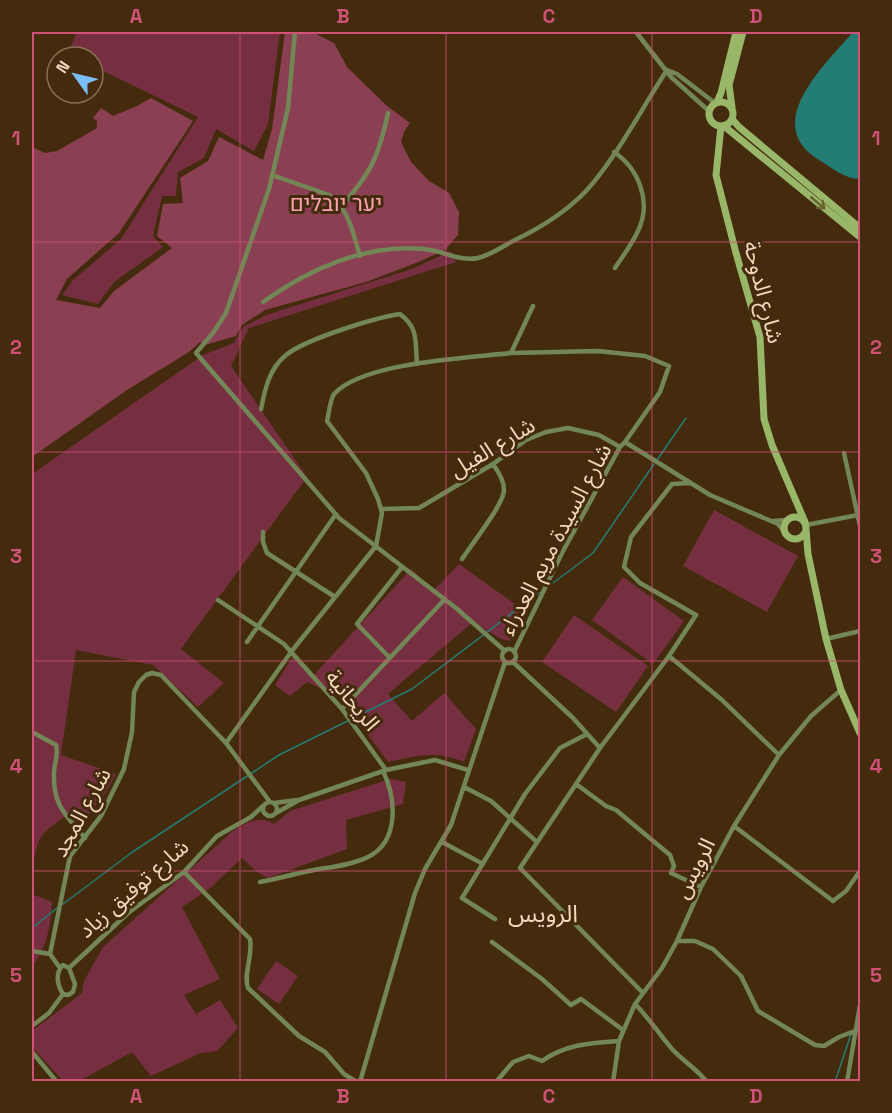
<svg xmlns="http://www.w3.org/2000/svg" width="892" height="1113" viewBox="0 0 892 1113" font-family="'Space Grotesk','Noto Sans Arabic',Heebo,sans-serif">
	<style>
		.green { fill: #762f41 }
		.forest { fill: #8a3f52 }
		.water { fill: #237d75 }
		.lines { fill: none; stroke-linecap: round; stroke-linejoin: round }
		.stream { stroke: #237d75; stroke-width: 1.5 }
		.street { stroke: #738756; stroke-width: 4.5 }
		.secondary { stroke: #98b768; stroke-width: 7 }
		.oneway { stroke: #666331 }
		.grid { fill: none; stroke: #d15278; stroke-width: 1.5; stroke-opacity: 0.55 }
		.labels { text-anchor: middle; stroke-width: 6; stroke-linejoin: round; paint-order: stroke }
		.park-label { font-size: 22px; fill: #faa2b4; stroke: #452b0d }
		.street-label { font-size: 22px; fill: #f4d8bc; stroke: #452b0d }
		.neighbourhood-label { font-size: 24px; fill: #f4d8bc; stroke: #452b0d }
		.neatline { fill: none; stroke: #d15278; stroke-width: 2 }
		.grid-label { font-size: 20px; text-anchor: middle; font-weight: bold; fill: #d15278 }
	</style>
	<rect width="100%" height="100%" fill="#452b0d"/>
	<path class="green" d="M77 32H280L268 124 254 151 216 129 204 158 178 172 176 196H162L153 236 163 247 114 282 98 304 62 295 73 280 121 239 198 117 93 66V57H75L68 53Z
		M451 251 456 262 249 328 231 366 307 477 181 649 224 683 198 707 153 665 76 650 61 755 116 774 106 792 79 827 67 815C36 836 38 838 32 873V474L203 355 234 343 243 327 266 315 412 269Z
		M714 510 798 556 767 612 683 566Z
		M459 564 526 612 510 641 501 639 473 622 388 694 412 721 444 693 476 729 464 762C436 750 416 756 388 762L341 698 307 682 290 696 275 685 293 656 314 675 411 569 434 590Z
		M623 577 684 621 653 664 592 620Z
		M574 615 648 666 616 712 542 662Z
		M390 779 406 782 403 804 346 820 347 849 268 878 257 872 242 858 209 889 182 907 220 979 184 995 196 1014 220 1000 238 1028 217 1051 201 1053 151 1076 132 1052 79 1081 64 1082 32 1047V1031L82 993 84 981 103 947 234 830C248 822 258 815 274 824L290 811Z
		M32 894 52 902C50 926 48 947 32 966Z
		M276 961 298 976 279 1004 257 989Z"/>
	<path class="forest" d="M285 32H312L334 43 347 67 387 106 410 123 404 132 401 142 411 162 429 181 449 193 459 212 458 235 445 250 416 263 366 282 265 310 242 325 236 336 205 345 200 342 189 352 127 390 32 457V147L45 153 57 151 97 128V121L93 118 101 108 113 116 137 106 151 98 193 121 119 233 67 279 56 300 100 308 114 291 172 248 157 236 163 204 183 203 180 178 208 161 219 137 263 160 272 129Z"/>
	<path class="water" d="M853 32H860V179C845 179 832 168 819 160 760 124 825 65 853 32Z"/>
	<g class="lines">
		<path class="stream" d="M657 460 686 418
			M549 586 593 553 654 464
			M63 904 131 853 279 755 412 689 540 592
			M32 928 57 908
			M835 1082 851 1034"/>
		<path class="street" d="M295 32 288 108 269 189 226 313 213 333 196 353 339 518 456 608 505 651
			M636 32 671 77 709 111
			M667 70 677 74 715 103
			M614 152C639 169 652 202 638 231 632 244 623 256 615 268
			M272 175 329 195C349 208 353 234 360 256
			M341 207C371 172 378 159 388 113
			M263 302C309 269 367 243 424 249 442 250 459 262 478 258 491 255 503 246 515 240 540 228 566 212 586 191 616 158 642 108 667 70
			M261 409C265 389 269 369 286 355 306 339 374 318 400 314 419 328 415 342 417 364
			M625 442 710 495 778 524 787 535
			M844 453 860 526
			M381 509 419 508 493 464 526 440 546 432 568 428 599 435 620 447
			M773 521 788 520
			M806 525 858 515
			M263 532V542L267 553 335 597
			M462 559C471 545 504 504 504 490 504 480 498 472 493 464
			M218 600 284 644 342 709 386 770
			M826 639 860 631
			M247 642 336 514
			M502 656a7 7 0 1 1 14 0a7 7 0 1 1-14 0Z
			M514 652 562 553 620 447 625 442 660 392 669 366 645 356 598 351 511 353 533 306
			M669 656 722 700 779 755
			M390 658 357 624 402 567
			M513 662 573 718 600 748
			M342 709 445 599
			M32 732 56 745C59 755 54 763 54 773 53 806 65 814 85 838
			M226 743 291 652 376 546 382 513 378 499 366 473 327 421C329 413 330 400 334 394 363 362 468 358 511 353
			M576 784 606 806 616 810 670 855 674 866 671 873 701 887
			M464 787 491 801 537 842
			M263 809a7 7 0 1 1 14 0a7 7 0 1 1-14 0Z
			M274 803 297 800
			M276 813 299 800 386 770 435 760 468 770
			M734 826 833 901 846 891 860 871
			M442 842 483 864
			M184 872 250 939C253 956 243 975 248 988L299 1036 325 1052 344 1074 357 1082
			M260 882C278 879 296 873 314 870 331 867 352 865 368 857 400 841 396 798 383 771
			M495 919 462 898 525 794 560 748 587 734
			M677 941H695L713 949 741 976 758 1011 815 1045 824 1046 839 1037 855 1031
			M492 942 542 979 571 1005 581 999 623 1030
			M32 951 50 954
			M63 965 69 968 75 984 73 992 68 995 63 994C57 985 55 973 63 965Z
			M60 968 50 954 70 856 101 816 124 769 132 732 134 692 139 682 146 675 152 673 161 675 226 743 270 802
			M69 968 128 913 184 872 217 836 251 817 263 806
			M643 993 520 868 600 748 669 656 696 615 640 583 624 567 631 537 672 484 690 483
			M635 1004C649 1018 659 1034 672 1049 683 1061 697 1069 707 1082
			M32 1026 49 1013 63 994
			M32 1052 57 1082
			M360 1082 415 893 425 869 451 825 505 662
			M496 1082 513 1062 529 1056 542 1061C566 1044 591 1043 619 1041
			M613 1082 619 1041 635 1004 662 968 677 941 701 887 734 826 779 755 811 716 841 690
			M847 1082 860 1005"/>
		<path class="secondary" d="M709 114a12 12 0 1 1 24 0a12 12 0 1 1-24 0Z
			M717 102 721 93 736 32
			M732 107 729 85 743 32
			M732 119 739 127 860 228
			M721 126 716 175 736 253 760 337 764 419 772 445 805 522
			M724 126 860 237
			M784 528a11 11 0 1 1 22 0a11 11 0 1 1-22 0Z
			M806 529 808 554 826 639 841 690 860 733"/>
	</g>
	<defs><path id="oneway-shaft" d="M-6 0H5M1.5-3L5.5 0L1.5 3" fill="none" stroke-width="1.6" stroke-linecap="round" stroke-linejoin="round" transform="scale(1.5)"/></defs>
	<use class="oneway" href="#oneway-shaft" transform="translate(818 203) rotate(40)"/>
	<path class="grid" d="M240 32V1082M446 32V1082M652 32V1082M32 242H860M32 452H860M32 661H860M32 871H860"/>
	<g class="labels">
		<g class="park-label">
			<text x="336" y="211">יער יובלים</text>
		</g>
		<g class="street-label">
			<text transform="translate(764 292) rotate(76)" y="8">شارع الدوحة</text>
			<text transform="translate(492 447) rotate(-31)" y="8">شارع الفيل</text>
			<text transform="translate(555 539) rotate(-62)" y="8">شارع السيدة مريم العدراء</text>
			<text transform="translate(353 700) rotate(51)" y="8">الريحانية</text>
			<text transform="translate(81 812) rotate(-61)" y="8">شارع المجد</text>
			<text transform="translate(694 868) rotate(-63)" y="8">الرويس</text>
			<text transform="translate(133 888) rotate(-41)" y="8">شارع توفيق زياد</text>
		</g>
		<g class="neighbourhood-label">
			<text x="543" y="922">الرويس</text>
		</g>
	</g>
	<rect width="892" height="1113" fill="none" stroke="#452b0d" stroke-width="66"/>
	<g transform="translate(75 75) rotate(304)"><circle r="28" fill="#452b0d" stroke="#8b7053" stroke-width="1.5"/>
	<path d="M0-4.5L10 22L0 15L-10 22Z" fill="#7cbef9"/>
	<text y="-9" font-size="16" font-weight="bold" text-anchor="middle" fill="#f4d8bc">N</text>
	</g>
	<rect x="33" y="33" width="826" height="1047" class="neatline"/>
	<g class="grid-label">
		<text x="136" y="23">A</text>
		<text x="343" y="23">B</text>
		<text x="549" y="23">C</text>
		<text x="756" y="23">D</text>
		<text x="16" y="145">1</text>
		<text x="876" y="145">1</text>
		<text x="16" y="354">2</text>
		<text x="876" y="354">2</text>
		<text x="16" y="563">3</text>
		<text x="876" y="563">3</text>
		<text x="16" y="773">4</text>
		<text x="876" y="773">4</text>
		<text x="16" y="982">5</text>
		<text x="876" y="982">5</text>
		<text x="136" y="1103">A</text>
		<text x="343" y="1103">B</text>
		<text x="549" y="1103">C</text>
		<text x="756" y="1103">D</text>
	</g>
</svg>
